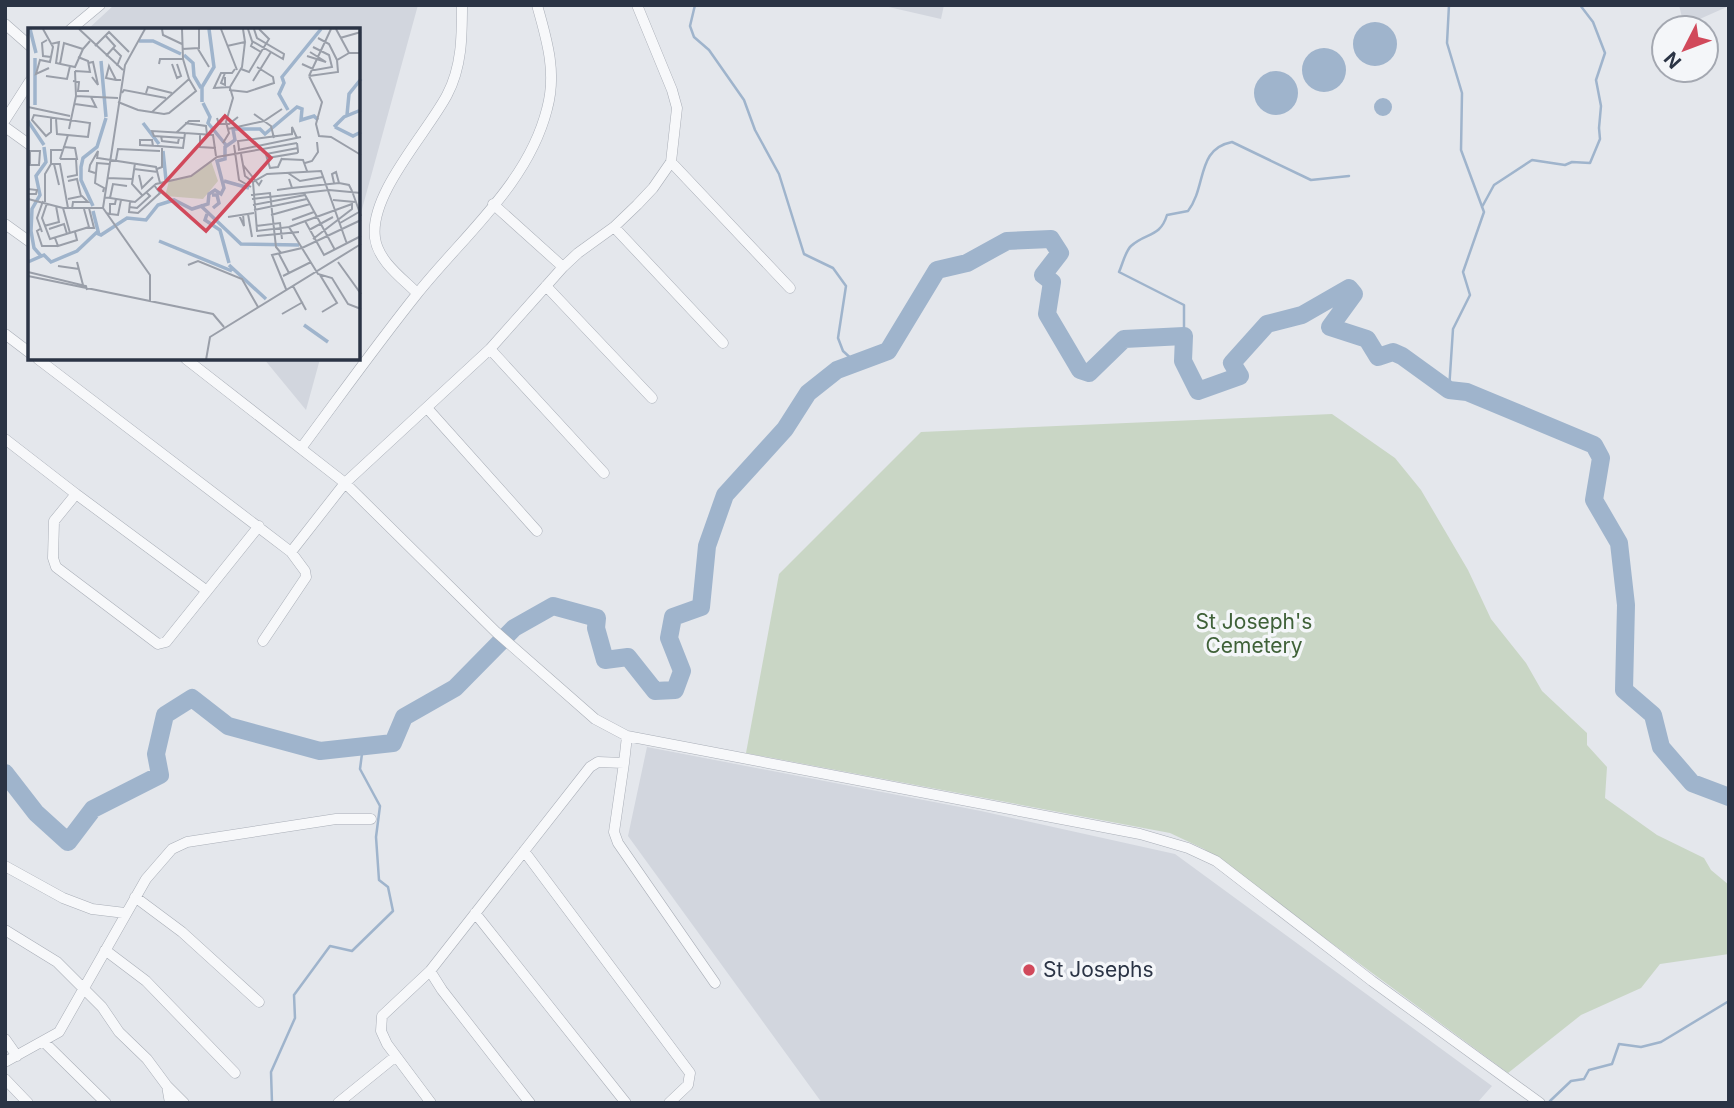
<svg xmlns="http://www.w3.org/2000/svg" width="1734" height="1108" viewBox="0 0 1734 1108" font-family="Inter,sans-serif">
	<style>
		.built { fill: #d2d6de }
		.green { fill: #c9d6c5 }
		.water { fill: #9fb4cc }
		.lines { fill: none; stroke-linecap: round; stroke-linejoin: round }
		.stream { stroke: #9fb4cc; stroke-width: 2.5 }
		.river { stroke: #9fb4cc; stroke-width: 18 }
		.street-casing { stroke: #a9aeb7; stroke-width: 11 }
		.street { stroke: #f7f8fa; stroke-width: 10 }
		.poi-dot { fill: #d1495b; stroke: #f4f6f9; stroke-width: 2.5 }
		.labels { text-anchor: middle; stroke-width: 7; stroke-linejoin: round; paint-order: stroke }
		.park-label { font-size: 21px; fill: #3f6138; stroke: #f4f6f9 }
		.poi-label { font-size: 21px; fill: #2b3445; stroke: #f4f6f9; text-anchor: start }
		.inset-river { fill: none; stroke: #9fb4cc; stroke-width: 3.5 }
		.inset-road { fill: none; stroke: #9a9fa9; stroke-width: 2 }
		.view { fill: #d1495b; fill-opacity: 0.15; stroke: #d1495b; stroke-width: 3.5 }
		.inset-edge { fill: none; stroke: #2b3445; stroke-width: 3.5 }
	</style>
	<rect width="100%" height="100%" fill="#e4e7ec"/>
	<path class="built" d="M114 5H418L359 220V30H87Z
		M880 5H944L941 19Z
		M1679 5H1729V6L1684 26Z
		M264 359H320L306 410Z
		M647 747 981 811 1175 854 1492 1086 1477 1103H822L628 836Z"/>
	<path class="green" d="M1332 414 1395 458 1421 490 1468 570 1491 619 1526 663 1542 691 1587 733V745L1607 767 1605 798 1657 835 1704 858 1711 870 1729 885V954L1660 964 1641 988 1581 1015 1508 1073 1204 849 1170 833 746 753 779 574 921 432Z"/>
	<path class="water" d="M1353 44a22 22 0 1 1 44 0a22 22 0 1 1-44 0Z
		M1302 70a22 22 0 1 1 44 0a22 22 0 1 1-44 0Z
		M1254 93a22 22 0 1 1 44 0a22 22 0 1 1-44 0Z
		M1374 107a9 9 0 1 1 18 0a9 9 0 1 1-18 0Z"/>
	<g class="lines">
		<path class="stream" d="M695 5 690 26 694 37 709 50 744 100 755 130 779 174 804 254 833 268 846 286 838 338 843 351 856 363
			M1482 207 1494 185 1532 160 1565 165 1572 162 1590 163 1600 139 1599 128 1601 106 1596 80 1605 53 1593 22 1580 5
			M1184 336V305L1119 272C1123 263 1125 252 1131 246 1146 232 1160 238 1167 215L1188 211C1207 186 1196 149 1232 142L1311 180 1349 176
			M1449 390 1453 329 1470 295 1463 272 1484 212 1461 150 1462 93 1447 43 1449 5
			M1550 1101 1571 1081 1584 1079 1589 1070 1612 1064 1619 1044 1641 1047 1661 1042 1729 1001
			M272 1103 271 1072 295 1018 294 995 330 946 352 951 393 911 388 887 379 880 376 837 380 806 360 769 363 746"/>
		<path class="river" d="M5 773 36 813 68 842 93 809 160 775 156 754 165 715 192 698 228 726 320 751 393 743 404 717 455 688 514 628 553 606 597 618 596 628 605 660 628 657 655 691 675 690 682 671 669 638 673 617 701 607 707 546 725 495 785 429 808 393 837 370 888 351 937 270 967 263 1007 241 1051 239 1060 253 1043 275 1052 282 1047 314 1080 370 1089 373 1124 339 1184 336 1183 361 1198 391 1240 376 1232 363 1267 324 1302 315 1349 288 1354 294 1330 327 1367 339 1378 357 1393 352 1402 356 1449 390 1467 392 1594 445 1601 458 1594 500 1619 543 1626 605 1624 690 1653 715 1661 747 1692 783 1729 797"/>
		<defs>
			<path id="street" d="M5 24 30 46
				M70 30 100 5
				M5 120 30 81
				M5 127 30 145
				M671 162 790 288
				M493 204 563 267
				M5 224 30 242
				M614 227 723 343
				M546 286 652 398
				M417 293C402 278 378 261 375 238 369 194 427 133 447 95 462 67 462 36 462 5
				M5 334 30 353
				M490 349 604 473
				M38 359 291 552
				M186 359 345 483 496 632 595 719 627 736 1140 834 1188 848 1216 861 1372 981 1540 1103
				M427 408 537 531
				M5 439 76 494 54 521 53 558 56 567 158 644 166 642 259 526
				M302 447C340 396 377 344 417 294 463 236 528 184 547 109 557 73 547 40 537 5
				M76 494 207 591
				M263 641 306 577 305 571 291 552 345 483 490 349 563 267 578 253 614 227 637 205 653 188 671 162 677 108 672 90 637 5
				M624 763 614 832 618 843 715 983
				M524 851 690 1073 688 1085 669 1103
				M5 866 63 898 92 909 125 913
				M135 897 182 932 259 1002
				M475 913 626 1103
				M5 930 57 962 102 1007 119 1032 147 1059 167 1086 170 1103
				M105 950 146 981 235 1073
				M430 971 442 990 530 1103
				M5 1039 17 1056
				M44 1042 106 1103
				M5 1062 59 1032 146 879 172 849 187 842 336 819H371
				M5 1079 28 1103
				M167 1086 184 1103
				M338 1103 396 1056
				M431 1103 387 1044 381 1031 382 1016 430 971 590 767 598 762 624 763 627 736"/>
		</defs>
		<use href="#street" class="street-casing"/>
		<use href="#street" class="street"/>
	</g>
	<circle class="poi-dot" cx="1029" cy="970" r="7"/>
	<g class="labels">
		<g class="park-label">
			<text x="1254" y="629">St Joseph's<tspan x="1254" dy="24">Cemetery</tspan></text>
		</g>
		<g class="poi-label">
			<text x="1043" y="977">St Josephs</text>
		</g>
	</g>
	<g transform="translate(28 28)">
		<rect width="332" height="332" fill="#e4e7ec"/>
		<path d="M183 133 190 153 175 171 137 168 141 153 162 149Z" fill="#c9d6c5"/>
		<path class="inset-river" d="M2 1 8 25M111 13H125L153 26M156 27 165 35 166 48 173 60M73 33 78 89M174 74V59L186 39 181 1M175 75 182 89 180 95 198 117M7 77V30M260 82 251 66 256 55 254 49 293 1M319 87 321 66 333 51M0 93 16 117M115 95 131 116M306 99 316 89 333 82M307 99 325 108 333 104M135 123 138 152M196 153 221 160M184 167H189L191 175 185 180M172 177 213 216 271 217M65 178 53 152V139L55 130 69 119 78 90M65 183 71 207M179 186 177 192 192 202 201 235M131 213 204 243M13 228 6 220 3 203 4 181 12 167 8 148 18 134 16 119M0 234 16 227 23 234 49 223 68 205 73 207 99 190 118 192 130 177 146 172 164 181 180 176 181 166 187 162 193 166 196 160 189 133 197 131V119L207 112 205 101H232L237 106 269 79 274 81 273 92 286 88 290 92M201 237 238 271M276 297 300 314"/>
		<path class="inset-road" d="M15 1 25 19 22 34 12 32 8 46 21 40M51 1 95 42M117 1 97 37 75 180 122 247V274M134 1 135 7 154 16M154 1 155 31M193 1 209 42M220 1 224 13 255 31 256 26 229 10 226 1M308 1 321 25H333M77 7 87 18 78 28M290 10 301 16 309 32 321 25M312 10 333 4M19 12 14 15 15 28 23 29M225 13 223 18 233 24 241 11 231 1M23 16 31 14 28 35 42 38 47 39 55 21M67 18 81 4 101 24M199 18 217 14 215 1M85 20 93 28 89 38M154 21 171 20V1M170 21 181 39M279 28 298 34 282 24M60 35 65 34 70 57 64 49M32 36 36 15 55 21 62 13M131 36 132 31H155L161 51M144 36 149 50 153 48 149 36M274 36 287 42 304 39 301 27 285 19M207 41 204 45H193L186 60 202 59 214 39 217 14M213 41 221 44 233 24M47 43 62 44 60 33 50 29M47 43 48 68M18 48 39 51 42 38M281 48 294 74 288 96 291 108 303 109 333 127M281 48 303 1M281 48 310 44 309 32M197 49V57L193 55 197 45M88 52 81 38 78 50 88 52H93M45 53 51 54 50 63H61M225 53 243 24M201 62 219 64 246 55 245 49 229 39M94 65 96 62 138 70M118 65 120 59 144 65M90 74 110 82 136 86 141 85 168 63 161 51 124 84M47 76 68 79 63 69M0 79 42 88M226 86 243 98 246 110M23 90V104L18 108 4 92 6 87 62 95 60 109 29 106 28 91M189 90 191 96H201L210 89M157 95 178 98 179 107M41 101 48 68 90 70M200 101 236 93 254 81M149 104 161 93H172M172 106V119L188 120M133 108 134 113 150 115 151 110M156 110 126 108 124 103 157 105M195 115 201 105 198 94 205 70 202 60M269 115 270 123V124L269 125 239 130 238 126 270 120M206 117 211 152 223 159M125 118 124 112H112V117L130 118 155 120 157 105 185 107 188 128M211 121 210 113 264 106V99L269 110M210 122 273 109M213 126 217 148 225 154M70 130 128 139 132 155M239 130 242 140 250 139 254 130M32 131H49L47 120 35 119M32 131 40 107M254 131 275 132 279 143M88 132 90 121 132 123M107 135 104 156 114 167M277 135 284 133 290 124 289 114M23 136V122H34M26 136 31 157M0 137H11L12 123H2V137M215 137 231 157 234 152M106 141 130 144M129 141 134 139V120M67 145 61 143 62 137 70 123 69 131M260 145 272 153 295 149M111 147 114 160 125 149M39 149 49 147 48 131M79 150 105 151M40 153 49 151 53 168M306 155 304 146 308 144 311 155M264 160 311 155 321 157 324 163M0 161 9 162 8 166H0M249 162 264 160 261 151M324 163 333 188M75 164 76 160 67 155 69 135 81 136M276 165 307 222M223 167 242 165 248 219 253 225M76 169 107 174 128 156 163 148 189 129 269 115M82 170 85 156 99 158M0 171 35 180H75M40 171 54 168 60 174H45L44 181M224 171 301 162 333 165M305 172 327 174M17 174V146L23 136H32L40 180M102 174 101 184 110 185 132 165 126 157M19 175 14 190 22 211 61 199 56 181M225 177 277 167M101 179 109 180 122 168 118 164M35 180 42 205M226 182 279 171M78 185 82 186V176H87L88 171M82 186 90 187 93 172M220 186 224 209M211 187 216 198 215 186M243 187 282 176M200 189 226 185M264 192 286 184M277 193 296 227 333 208M312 195 331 184M16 198 31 194 28 178M228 198 252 195 254 211M261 199 324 176V181L285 211M59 200H66L61 180M12 201 9 203 14 218H30M21 201 36 196 39 206M281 202 305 189M14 204 9 190 15 173M229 208 271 204M27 210 30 218 49 212 47 204M319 216 293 143 239 146 225 154 229 203 261 199 290 246 304 250 320 276 333 281M251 226 261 245M49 234 55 257M310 234 333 266M160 237 170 233 214 251 230 279M30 238 51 241M0 244 58 258 59 262M292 247 309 275 294 284M0 248 185 286 196 299M255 248 283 234M265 258 278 282M258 261 244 227 274 220 333 192M254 286 275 274M178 332 182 309 333 216"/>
		<path class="view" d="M197 88 243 130 178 203 131 161Z"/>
		<rect width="332" height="332" class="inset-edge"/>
	</g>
	<rect width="1734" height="1108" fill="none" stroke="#2b3445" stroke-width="14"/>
	<g transform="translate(1685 49) rotate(228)"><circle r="33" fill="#f4f6f9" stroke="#a4a8b1" stroke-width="2"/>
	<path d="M0-5L12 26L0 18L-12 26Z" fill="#d1495b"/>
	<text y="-10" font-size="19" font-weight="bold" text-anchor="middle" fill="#2b3445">N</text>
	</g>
</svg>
